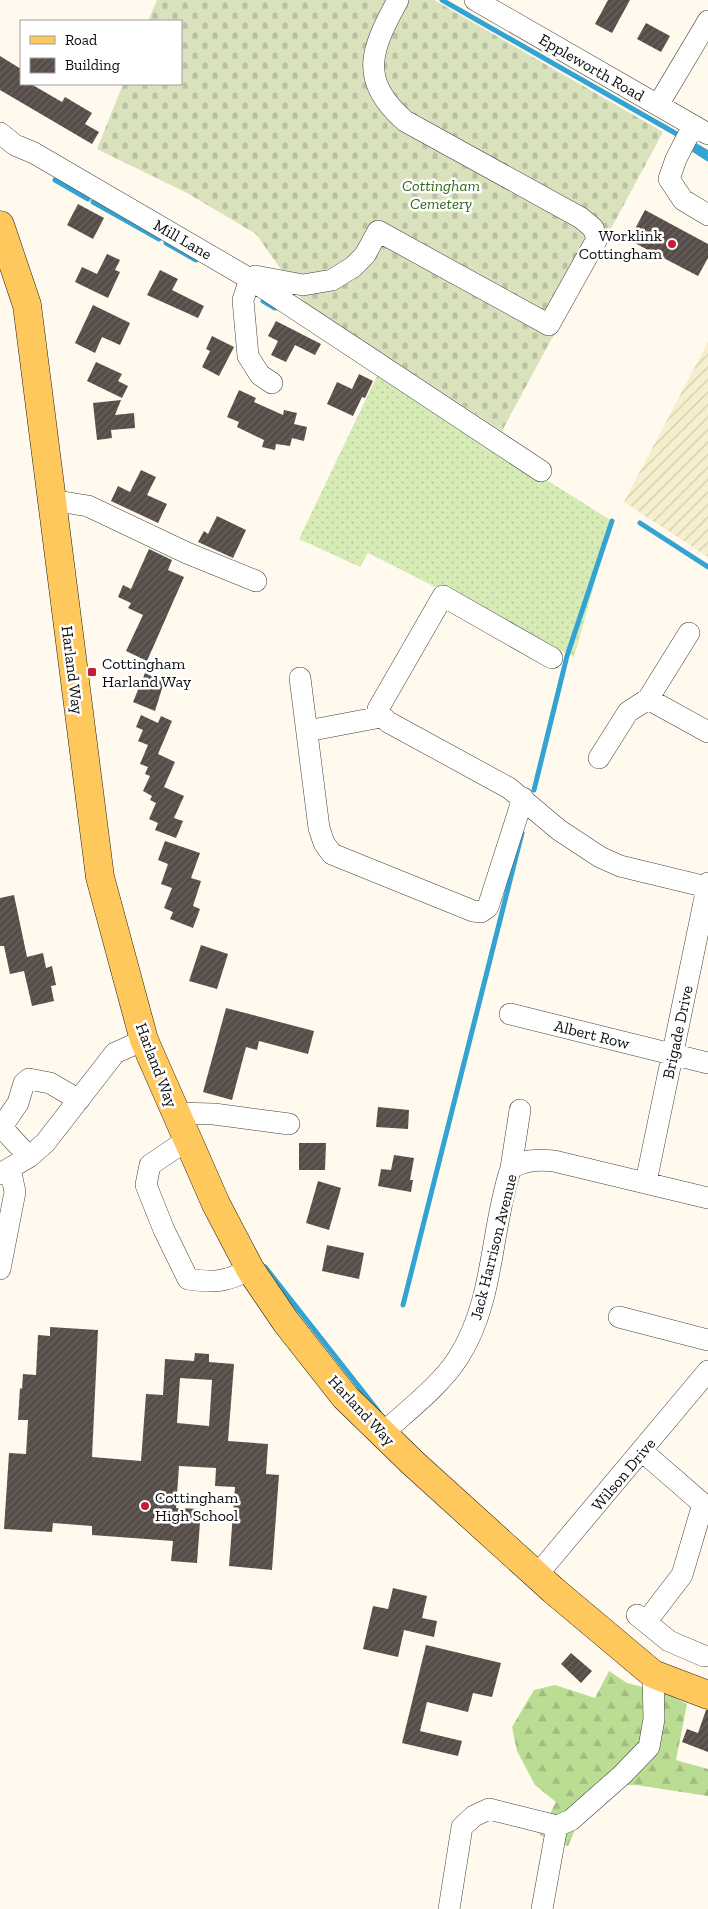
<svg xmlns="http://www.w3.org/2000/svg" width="708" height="1909" viewBox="0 0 708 1909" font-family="'Zilla Slab',serif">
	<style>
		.farmland { fill: url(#farmland-furrows) }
		.grass { fill: url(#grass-dots) }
		.forest { fill: url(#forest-firs) }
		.cemetery { fill: url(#cemetery-stones) }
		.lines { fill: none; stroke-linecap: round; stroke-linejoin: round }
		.stream { stroke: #32a3d3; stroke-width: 5 }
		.building { fill: url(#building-hatch); fill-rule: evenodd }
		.minor-casing { stroke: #404040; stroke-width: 22 }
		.major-casing { stroke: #1e1e1e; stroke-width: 29 }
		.minor { stroke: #fff; stroke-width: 21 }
		.major { stroke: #ffc85d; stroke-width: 28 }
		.poi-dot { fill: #c41e36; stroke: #fff; stroke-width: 2 }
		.labels { text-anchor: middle; stroke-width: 5; stroke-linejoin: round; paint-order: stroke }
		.street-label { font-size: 16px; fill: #0d0d0d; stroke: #fff }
		.park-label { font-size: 16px; font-style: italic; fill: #32681a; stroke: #fff }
		.poi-label { font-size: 16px; fill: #0d0d0d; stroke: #fff; text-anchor: start }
	</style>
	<defs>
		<pattern id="farmland-furrows" width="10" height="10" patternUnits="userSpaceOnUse" patternTransform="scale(1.25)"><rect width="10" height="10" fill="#f6eecc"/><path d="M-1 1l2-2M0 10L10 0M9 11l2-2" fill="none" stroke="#d2cbae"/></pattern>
		<pattern id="grass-dots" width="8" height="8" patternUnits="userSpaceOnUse" patternTransform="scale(1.25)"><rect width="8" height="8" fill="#d6ebb5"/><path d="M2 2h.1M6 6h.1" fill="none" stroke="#b6c89a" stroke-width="1.8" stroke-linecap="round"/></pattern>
		<pattern id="forest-firs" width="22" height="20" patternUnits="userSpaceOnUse" patternTransform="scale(1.25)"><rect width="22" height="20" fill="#bbdd93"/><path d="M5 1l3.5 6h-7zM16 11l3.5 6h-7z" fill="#a0bc7e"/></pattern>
		<pattern id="cemetery-stones" width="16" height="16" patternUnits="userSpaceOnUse" patternTransform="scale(1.25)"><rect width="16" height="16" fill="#d9e2bd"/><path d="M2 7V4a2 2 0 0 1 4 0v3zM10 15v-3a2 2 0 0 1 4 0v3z" fill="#b9c1a1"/></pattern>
		<pattern id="building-hatch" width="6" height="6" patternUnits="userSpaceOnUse" patternTransform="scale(1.25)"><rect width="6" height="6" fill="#564d49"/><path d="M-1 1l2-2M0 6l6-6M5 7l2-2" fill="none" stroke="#69625f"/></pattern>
	</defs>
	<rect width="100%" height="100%" fill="#fffaed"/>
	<path class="farmland" d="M708 342V557L624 502Z"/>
	<path class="grass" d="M378 374 612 521 574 657 368 553 360 567 299 539Z"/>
	<path class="forest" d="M609 1671 627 1683 666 1693 687 1704 676 1760 708 1769V1796L636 1785 594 1786 568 1846 539 1835 556 1802 535 1785 517 1751 512 1727 534 1690 555 1685 595 1698Z"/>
	<path class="cemetery" d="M157 0H434L663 132 502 431 304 302 256 234 187 193 97 149 123 84H181V21H148Z"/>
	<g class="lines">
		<path class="stream" d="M442 0 682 137
			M691 143 708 153
			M694 150 708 159
			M55 180 88 199
			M93 202 159 239
			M166 243 196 260
			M263 301 275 308
			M640 523 708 567
			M534 790 567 656 612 521
			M265 1267 379 1412
			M403 1305 522 833"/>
	</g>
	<path class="building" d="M608 0H630L612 33 595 24Z
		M646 23 670 36 661 52 637 39Z
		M0 56 21 69V84H31L62 102 65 97 92 113 85 124 99 132 92 144 0 90Z
		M78 204 104 218 93 239 67 225Z
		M645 210 708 244V258L698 276 629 240Z
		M107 254 120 260 115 270 120 272 108 298 75 282 82 267 97 274Z
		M160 270 178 279 172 290 204 306 198 318 147 295Z
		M93 305 130 323 120 345 102 337 95 353 75 343Z
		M276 321 321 344 315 355 295 345 286 362 271 355 278 341 268 336Z
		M212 336 234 347 219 376 202 367 210 351 206 349Z
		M96 362 122 374 118 381 128 386 122 398 87 381Z
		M359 374 373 381 365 398 362 397 353 416 327 404 337 382 352 389Z
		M239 390 256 398 254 402 283 415 284 410 297 413 294 424 307 427 304 441 292 438 290 446 276 444 275 450 262 447 264 440 237 427 239 422 227 417Z
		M121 400 115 415 134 413 135 428 111 430 112 438 97 440 93 403Z
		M141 470 156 477 147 495 167 504 158 523 111 501 118 486 130 492Z
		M217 516 246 530 233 558 198 542 204 531 208 534Z
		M149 549 172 560 168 570 184 577 147 661 126 651 143 615 128 608 131 603 118 597 123 585 131 589Z
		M145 673 164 682 155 711 133 702Z
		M141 715 158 723 161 716 172 721 158 754 175 762 164 787 184 796 174 818 183 821 176 838 155 830 158 823 149 819 156 803 150 800 152 796 143 791 150 776 145 774 148 767 140 764 148 745 138 741 143 730 136 727Z
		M165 841 200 853 191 878 201 881 193 906 200 909 193 928 170 919 173 912 164 908 172 888 161 884 168 864 158 860Z
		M14 895 27 957 43 953 46 968 52 966 56 985 51 986 54 1001 32 1006 24 971 10 974 4 946H0V898Z
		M201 945 228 954 217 989 189 981Z
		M226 1008 314 1031 308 1054 259 1041 257 1050 246 1047 232 1100 203 1092Z
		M378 1107 409 1110 408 1129 376 1127Z
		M299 1143H326L325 1170H299Z
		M394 1155 414 1158 410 1180H413L411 1192 378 1186 381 1169 391 1170Z
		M318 1181 341 1188 329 1230 306 1223Z
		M327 1245 364 1253 359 1279 322 1271Z
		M50 1327 98 1330 92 1457 141 1461 146 1394 163 1395 165 1359 194 1361 195 1353 209 1354V1362L234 1364 228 1441 268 1444 266 1474 279 1475 272 1570 229 1566 235 1487 215 1486 216 1468 179 1466 176 1508 201 1509 197 1563 171 1561 173 1541 92 1535V1526L53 1523 52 1532 4 1529 9 1453 26 1454 28 1420H18L20 1388 22 1389 23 1374 36 1375 38 1335 50 1336ZM180 1378 212 1380 209 1426 177 1423Z
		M393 1588 427 1596 422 1618 437 1621 434 1637 404 1630 398 1657 363 1649 373 1606 388 1609Z
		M426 1645 501 1663 492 1697 473 1693 468 1712 427 1702 420 1731 462 1741 458 1756 402 1743Z
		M571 1653 592 1671 581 1683 561 1664Z
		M706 1710H708V1752L682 1742 687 1729 698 1733Z"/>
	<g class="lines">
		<defs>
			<path id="minor" d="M475 0 708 134
				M658 105 708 21
				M693 126 676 159 669 179 683 200 708 215
				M0 133 15 145 34 153 250 279 243 300 248 356 260 375 272 383
				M250 279 255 276 303 285 332 280 353 267 365 255 378 231 549 325 597 239 593 228 581 218 405 121C357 79 372 48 398 0
				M253 281 541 471
				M51 500 88 506 187 553 256 581
				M552 658 443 596 378 709 379 713 388 722 509 788 559 830 600 857 620 866 707 887
				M300 678 319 828 324 843 332 854 473 911 481 912 488 907 523 798
				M648 699 689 633
				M307 731 381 717
				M599 758 628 712 648 699 708 732
				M510 1014 708 1063
				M176 1113 214 1114 289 1124
				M187 1140 150 1165 146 1185 164 1230 188 1279C214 1283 227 1282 250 1269
				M29 1157 6 1132 3 1125 18 1103 24 1083 29 1079 50 1083 79 1100
				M511 1168 520 1110
				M0 1174 29 1157 45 1143 115 1053 144 1040
				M646 1182 708 883
				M0 1269 15 1192 10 1168
				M619 1317 708 1340
				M383 1433C407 1411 441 1385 458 1358 495 1301 490 1230 511 1168 525 1160 538 1159 554 1161L708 1198
				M642 1451 703 1504 708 1506
				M537 1575 708 1371
				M637 1615 669 1641 704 1656
				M646 1622 682 1575 703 1504
				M449 1909 462 1827 474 1816 489 1809 557 1826 571 1820 622 1775 649 1747 654 1719 653 1674
				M542 1909 557 1826"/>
			<path id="major" d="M0 225 27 305 100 877 144 1040 216 1204 250 1269 286 1322 345 1397 414 1464 553 1590 653 1674 708 1695"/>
		</defs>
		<use href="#minor" class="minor-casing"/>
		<use href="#major" class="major-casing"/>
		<use href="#minor" class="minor"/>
		<use href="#major" class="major"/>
	</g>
	<g class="poi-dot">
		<circle cx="672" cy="244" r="5"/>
		<rect x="87" y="667" width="10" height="10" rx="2.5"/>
		<circle cx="145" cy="1506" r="5"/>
	</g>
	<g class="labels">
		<g class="street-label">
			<text transform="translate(592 67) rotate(30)" y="6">Eppleworth Road</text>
			<text transform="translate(183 239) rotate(30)" y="6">Mill Lane</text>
			<text transform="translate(73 670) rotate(83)" y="6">Harland Way</text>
			<text transform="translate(677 1032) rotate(-78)" y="6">Brigade Drive</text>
			<text transform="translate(592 1034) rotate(14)" y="6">Albert Row</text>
			<text transform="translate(157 1065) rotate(69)" y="6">Harland Way</text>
			<text transform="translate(493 1247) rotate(-76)" y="6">Jack Harrison Avenue</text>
			<text transform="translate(362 1410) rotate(47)" y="6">Harland Way</text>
			<text transform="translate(623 1474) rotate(-50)" y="6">Wilson Drive</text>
		</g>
		<g class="park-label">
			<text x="441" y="191">Cottingham<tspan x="441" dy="18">Cemetery</tspan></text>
		</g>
		<g class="poi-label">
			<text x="662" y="241" text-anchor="end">Worklink<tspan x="662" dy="18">Cottingham</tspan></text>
			<text x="102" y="669">Cottingham<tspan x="102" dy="18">Harland Way</tspan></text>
			<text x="155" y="1503">Cottingham<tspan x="155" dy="18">High School</tspan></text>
		</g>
	</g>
	<rect x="20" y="20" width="162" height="65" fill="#ffffff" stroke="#9e9e9e"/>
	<rect x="30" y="36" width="25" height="8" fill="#ffc85d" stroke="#9e9e9e"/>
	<text x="65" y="45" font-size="15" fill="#0d0d0d">Road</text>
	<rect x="30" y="58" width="25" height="15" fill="url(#building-hatch)" stroke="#9e9e9e"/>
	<text x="65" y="70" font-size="15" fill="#0d0d0d">Building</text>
</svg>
